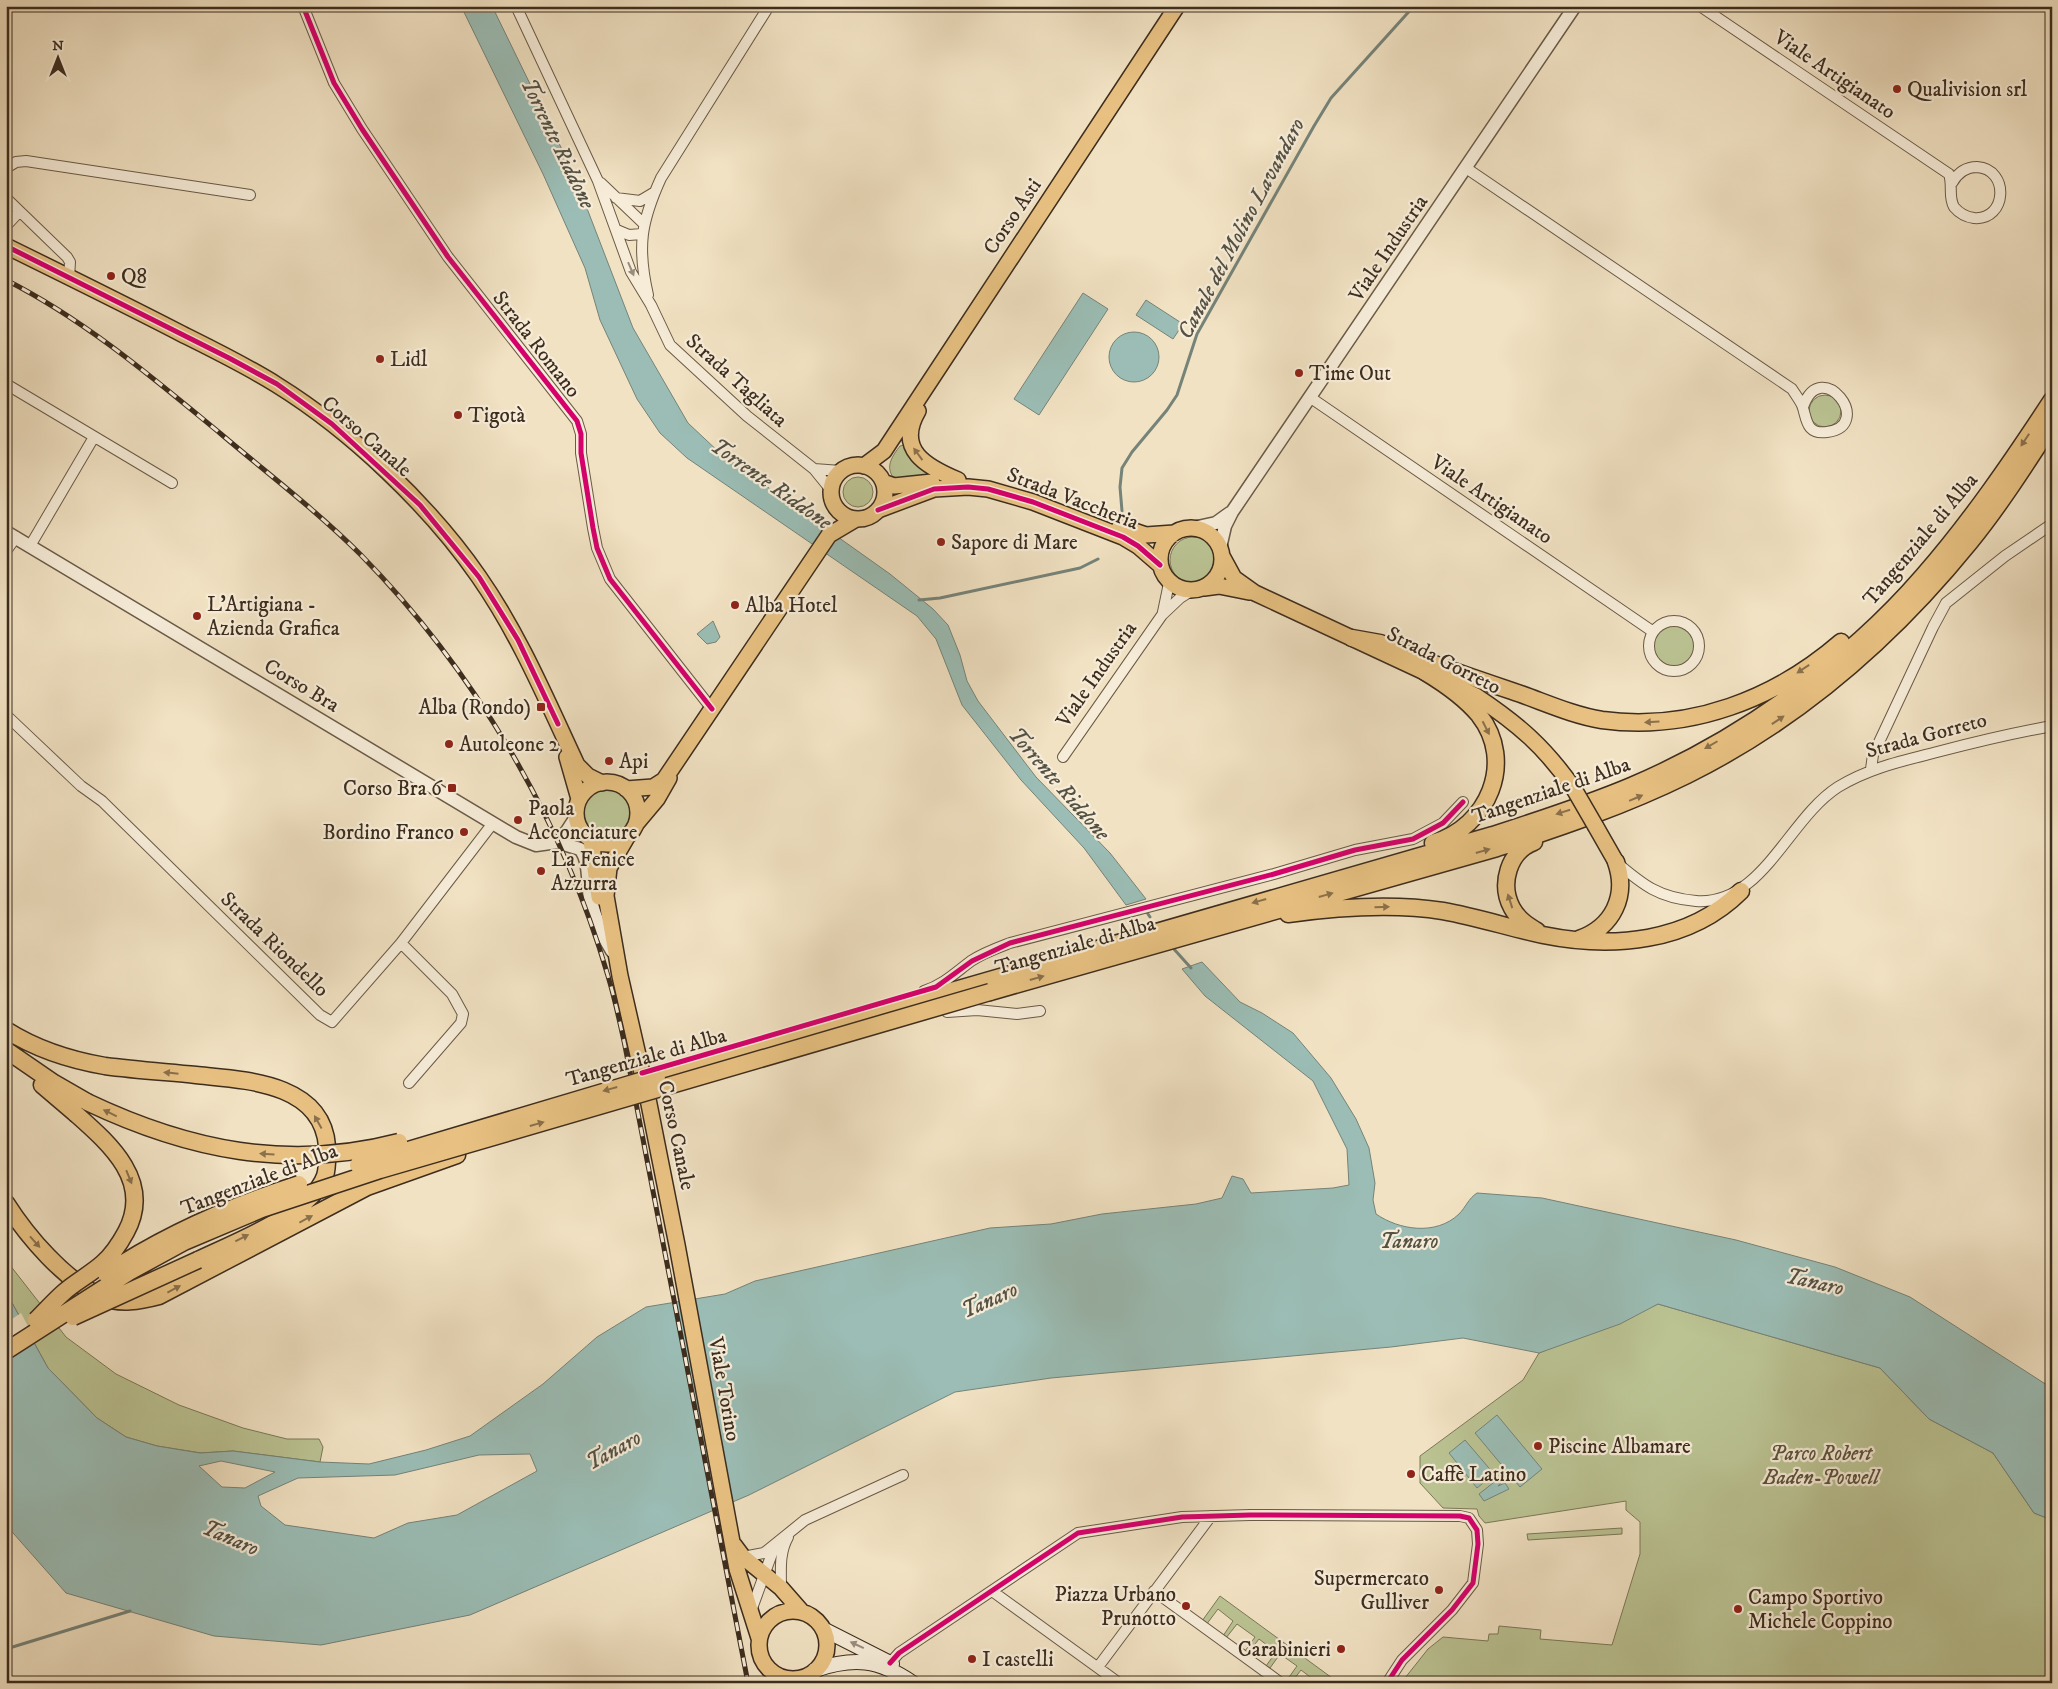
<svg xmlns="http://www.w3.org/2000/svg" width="2058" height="1689" viewBox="0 0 2058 1689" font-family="'IM FELL DW Pica',serif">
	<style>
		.green { fill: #bbc393; stroke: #7c7858 }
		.water { fill: #9bbdb5; stroke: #758379; fill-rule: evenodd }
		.pier { fill: #f1e2c3 }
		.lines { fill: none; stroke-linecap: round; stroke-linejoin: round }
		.stream { stroke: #758379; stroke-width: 3 }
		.minor-casing { stroke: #6a5a47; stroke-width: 12 }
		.tertiary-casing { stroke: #6a5a47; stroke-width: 15 }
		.secondary-casing { stroke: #3d2d1e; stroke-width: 16 }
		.primary-casing { stroke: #3d2d1e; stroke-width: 18 }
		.trunk-casing { stroke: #3d2d1e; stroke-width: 19 }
		.minor { stroke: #f6ecd8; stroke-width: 10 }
		.tertiary { stroke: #f6ecd8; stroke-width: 12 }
		.secondary { stroke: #f6ecd8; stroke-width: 14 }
		.primary { stroke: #e8c182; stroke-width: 15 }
		.trunk { stroke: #e8c182; stroke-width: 16 }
		.rail-casing { stroke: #3d2d1e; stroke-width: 5 }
		.rail { stroke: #f6ecd8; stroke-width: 3; stroke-dasharray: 9; stroke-linecap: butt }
		.primary-bridge-casing { stroke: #3d2d1e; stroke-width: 18; stroke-linecap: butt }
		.trunk-bridge-casing { stroke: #3d2d1e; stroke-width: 19; stroke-linecap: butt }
		.primary-bridge { stroke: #e8c182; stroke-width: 15 }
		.trunk-bridge { stroke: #e8c182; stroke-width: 16 }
		.cycleway-casing { stroke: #f6ecd8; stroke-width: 8 }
		.cycleway { stroke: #d6006c; stroke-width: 5 }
		.oneway { fill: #9a8c7b }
		.oneway2 { fill: #8a704b }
		.poi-dot { fill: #8f2418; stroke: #f6ecd8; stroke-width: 2 }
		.labels { text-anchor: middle; stroke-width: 4.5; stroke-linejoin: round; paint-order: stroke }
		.street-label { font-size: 21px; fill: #3d2d1e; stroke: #f6ecd8 }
		.poi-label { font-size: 21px; fill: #3d2d1e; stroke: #f6ecd8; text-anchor: start }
		.park-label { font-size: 21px; font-style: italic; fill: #5c523b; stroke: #f6ecd8 }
		.water-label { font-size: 22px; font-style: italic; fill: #545144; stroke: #f6ecd8 }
	</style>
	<rect width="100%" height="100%" fill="#f1e2c3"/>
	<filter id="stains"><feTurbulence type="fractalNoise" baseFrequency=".004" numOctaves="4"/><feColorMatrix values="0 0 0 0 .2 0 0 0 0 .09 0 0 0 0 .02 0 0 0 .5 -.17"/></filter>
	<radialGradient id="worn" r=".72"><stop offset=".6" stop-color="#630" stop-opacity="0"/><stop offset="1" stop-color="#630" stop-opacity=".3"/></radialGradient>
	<path class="green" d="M1809 411a16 16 0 1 1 32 0a16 16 0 1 1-32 0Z
		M908 444 939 474 909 482 893 477C885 466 893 455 900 446Z
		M843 492a15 15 0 1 1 30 0a15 15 0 1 1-30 0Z
		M1170 560a23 23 0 1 1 46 0a23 23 0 1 1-46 0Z
		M1652 646a23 23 0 1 1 46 0a23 23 0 1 1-46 0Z
		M582 813a25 25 0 1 1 50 0a25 25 0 1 1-50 0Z
		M6 1260 66 1337 116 1374 179 1405 243 1428 287 1439H319L323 1447 320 1462 233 1451 201 1453 157 1446 126 1437 97 1418 48 1368 6 1292Z
		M1658 1304 1880 1368 1929 1419 1993 1453 2034 1513 2052 1520V1683H1401L1428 1649 1443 1637 1488 1641 1489 1634H1498L1499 1626 1541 1630 1540 1639 1612 1645 1640 1554V1522L1626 1510V1501L1485 1523 1479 1516 1477 1509 1443 1508 1420 1483V1456L1523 1380 1539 1353Z
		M1622 1528V1534L1528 1540 1527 1534Z
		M1220 1596 1339 1683H1318L1301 1670 1291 1683 1287 1680 1297 1666 1280 1654 1270 1668 1266 1666 1276 1652 1259 1639 1248 1653 1245 1651 1255 1637 1237 1624 1226 1638 1223 1636 1233 1621 1218 1609 1206 1625 1202 1621Z"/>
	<path class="water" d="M461 6H492L573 172 633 328 688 423 721 454 890 574 933 609 948 625 960 655 967 681 978 701 1036 777 1110 853 1146 899 1126 905 1084 848 1021 780 962 705 936 639 917 616 687 458 660 433 637 399 600 320 585 268 543 174Z
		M1083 293 1108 309 1039 415 1014 399Z
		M1146 300 1183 324 1173 339 1136 315Z
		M1109 357a25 25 0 1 1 50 0a25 25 0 1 1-50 0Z
		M713 621 720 637 716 642 707 644 697 634Z
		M1202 962 1240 1002 1262 1013 1293 1033 1331 1078 1356 1119 1369 1148 1375 1183 1373 1200 1376 1214C1399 1230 1436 1236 1459 1214 1466 1207 1468 1199 1477 1193L1542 1198 1736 1240 1835 1267 1910 1297 2047 1385V1411L2052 1416V1520L2034 1513 1993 1453 1929 1419 1880 1368 1658 1304 1620 1324 1539 1353 1463 1338 1391 1347 1051 1378 955 1392 749 1495 470 1615 321 1645 214 1636 66 1593 6 1525V1292L48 1368 97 1418 126 1437 157 1446 200 1453 233 1451 320 1462 369 1464 426 1450 470 1436 543 1384 597 1337 646 1307 725 1294 755 1281 990 1228 1051 1224 1102 1214 1196 1204 1222 1198 1232 1176 1243 1179 1251 1193 1333 1188 1349 1185 1347 1149 1313 1081 1205 996 1182 969ZM530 1454 537 1471 457 1515 408 1523 374 1538 285 1525 261 1506 258 1496 298 1478 395 1475 479 1455ZM221 1461 275 1472 245 1488 222 1487 199 1466Z
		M1497 1415 1542 1469 1520 1487 1475 1433Z
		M1465 1440 1494 1474 1477 1488 1449 1453Z
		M1498 1479 1501 1483 1498 1486 1505 1483 1509 1489 1484 1501 1479 1494Z"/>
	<path class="pier" d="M21 1313 36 1341 6 1362V1323Z"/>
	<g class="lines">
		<path class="stream" d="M1122 511 1120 487 1122 468 1132 452 1167 410 1177 395 1197 334 1314 126 1331 98 1414 6
			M919 600 940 598 1080 568 1098 559
			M1146 911 1150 917
			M1173 948 1191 968
			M6 1649 130 1611"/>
		<defs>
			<path id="minor" d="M303 6 334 83 362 129 448 257 577 421 581 434V453L593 528 597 548 610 579 712 709
				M516 6 598 181 631 272 651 305 670 345 747 416 814 469 831 490
				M1700 6 1949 174
				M6 168 16 162 26 161 250 195
				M1466 168 1792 389C1795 394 1799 399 1802 405 1807 418 1805 435 1827 432 1876 426 1821 354 1803 407
				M1949 174C1953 185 1948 197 1954 207 1959 213 1966 217 1974 218 2007 221 2010 169 1977 167 1965 167 1957 174 1952 183
				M601 183 644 224
				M6 198 67 257 70 262 69 278
				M616 198 640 201 655 192
				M6 226 19 212
				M617 230 629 235 642 234
				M648 295C637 247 641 222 661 178L769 6
				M6 384 172 483
				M1311 398 1652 631
				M814 469 841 471
				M30 546 94 437
				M6 551 16 537
				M1163 612 1169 583
				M1649 646a25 25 0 1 1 50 0a25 25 0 1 1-50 0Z
				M6 715 81 786 102 801 320 1015 332 1022 401 943 493 823
				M1063 757 1162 615 1180 598 1191 591
				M1871 769 1873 755 1933 627 1946 603 2005 556 2052 524
				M1616 862C1643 885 1659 898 1696 901 1762 906 1788 819 1838 787 1869 768 1902 761 1937 752 1975 742 2013 733 2052 726
				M401 943 452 994 463 1014 461 1023 409 1083
				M924 991C943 985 955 973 971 961 983 953 997 948 1010 943L1274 874 1355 850 1413 839 1443 823 1463 802
				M947 1012 977 1010 1017 1014 1040 1011
				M743 1557 764 1553 805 1520 903 1475
				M781 1588C781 1570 779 1553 788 1537
				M992 1591 1119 1683
				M1154 1591 1281 1683
				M751 1611 774 1548
				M890 1663 899 1653 1078 1533 1182 1517 1250 1515 1460 1516 1469 1518 1477 1530 1478 1544 1473 1583 1452 1610 1402 1660 1387 1683
				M1098 1667 1211 1516"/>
			<path id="tertiary" d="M1193 528 1216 523 1230 513
				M6 532 516 837 536 845 557 842 580 849C590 861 587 882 590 898 595 917 601 934 612 951
				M1220 548 1225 526 1232 512 1575 6
				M557 842 567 831 576 817"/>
			<path id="secondary" d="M823 1629 892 1664
				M815 1670C854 1657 878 1659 913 1683"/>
			<path id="primary" d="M6 246C65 275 124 304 182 334 214 350 247 366 277 385 351 431 430 506 479 577 520 636 547 701 577 765L588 776 602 783
				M918 411C895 450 927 467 958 480
				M831 492a27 27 0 1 1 54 0a27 27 0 1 1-54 0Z
				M864 466 884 451 1177 6
				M883 482 894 486 932 482
				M878 510 934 489 968 487 988 489 1033 502 1123 537 1138 546 1160 565
				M1120 526 1146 535 1174 533
				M1160 559a31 31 0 1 1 62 0a31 31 0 1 1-62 0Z
				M1222 556 1234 578 1255 593 1476 696C1518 724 1545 747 1574 789
				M1204 588 1219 586 1249 592
				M567 757 579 799
				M576 813a31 31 0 1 1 62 0a31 31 0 1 1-62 0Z
				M626 789 653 787 664 780 829 535 856 519
				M636 824 657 799 669 778
				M1596 827 1616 862
				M627 837 609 868 606 896 620 976 648 1099 677 1245 737 1569 759 1638
				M591 840 599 897
				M734 1545 743 1557 781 1588 802 1612
				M759 1645a34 34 0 1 1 68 0a34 34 0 1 1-68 0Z"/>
			<path id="trunk" d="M1352 638 1380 643C1423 661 1467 676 1512 691 1542 701 1571 715 1602 720 1690 732 1775 699 1841 642
				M1425 672C1445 684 1464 697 1479 715 1516 762 1488 827 1433 843
				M1534 842C1509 851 1499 884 1512 908 1518 919 1527 925 1537 931
				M1288 914C1339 907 1392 903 1443 911 1477 917 1510 928 1543 935 1612 949 1689 943 1741 891
				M1579 939C1613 927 1628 896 1616 862
				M990 992 1497 848C1562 827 1626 805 1687 775 1798 720 1893 637 1970 542 2000 505 2026 464 2052 424
				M6 1030C36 1049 70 1060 105 1066 135 1070 166 1072 196 1075 243 1080 322 1082 327 1146 327 1155 328 1167 325 1176 312 1213 233 1243 198 1260
				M6 1050 54 1083 87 1102
				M657 1076 1493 835C1539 820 1586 805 1631 786 1738 741 1847 664 1923 576 1971 521 2012 461 2052 400
				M42 1085 76 1114
				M6 1203C27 1236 65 1281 102 1297 120 1305 140 1301 159 1296L367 1187 457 1155"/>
		</defs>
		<use href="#minor" class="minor-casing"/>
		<use href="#tertiary" class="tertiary-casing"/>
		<use href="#secondary" class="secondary-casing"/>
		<use href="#primary" class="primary-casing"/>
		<use href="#trunk" class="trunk-casing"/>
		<use href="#minor" class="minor"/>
		<use href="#tertiary" class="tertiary"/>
		<use href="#secondary" class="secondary"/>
		<use href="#primary" class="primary"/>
		<use href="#trunk" class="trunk"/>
		<defs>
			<path id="rail" d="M6 280C85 320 153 378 221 434 267 473 317 511 360 554 475 671 562 819 608 976 615 999 620 1023 625 1046L748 1683"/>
		</defs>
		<use href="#rail" class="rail-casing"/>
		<use href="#rail" class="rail"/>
		<defs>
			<path id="primary-bridge" d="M1574 789 1596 827"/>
			<path id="trunk-bridge" d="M87 1102C188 1150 288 1171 399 1142
				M358 1165 657 1076
				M106 1274C166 1234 231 1206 299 1184
				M73 1317 198 1260
				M36 1320C45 1311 54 1301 63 1293 75 1282 91 1274 103 1263 112 1255 120 1243 126 1232 153 1182 111 1145 76 1114
				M6 1351 129 1272 184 1242 262 1209 380 1170 990 992"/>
		</defs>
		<use href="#primary-bridge" class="primary-bridge-casing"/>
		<use href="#trunk-bridge" class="trunk-bridge-casing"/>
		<use href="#primary-bridge" class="primary-bridge"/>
		<use href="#trunk-bridge" class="trunk-bridge"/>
		<defs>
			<path id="cycleway" d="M303 6 334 83 362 129 448 257 577 421 581 434V453L593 528 597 548 610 579 712 709
				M6 246 229 358 277 384 332 424 420 505 479 577 518 640 558 724
				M878 510 934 489 968 487 988 489 1033 502 1123 537 1138 546 1160 565
				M642 1073 936 987 972 961 1010 943 1274 874 1355 850 1413 839 1443 823 1463 802
				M890 1663 899 1653 1078 1533 1182 1517 1250 1515 1460 1516 1469 1518 1477 1530 1478 1544 1473 1583 1452 1610 1402 1660 1387 1683"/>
		</defs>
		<use href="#cycleway" class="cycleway-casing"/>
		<use href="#cycleway" class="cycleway"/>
	</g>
	<defs><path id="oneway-solid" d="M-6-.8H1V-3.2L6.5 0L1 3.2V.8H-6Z" transform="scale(1.25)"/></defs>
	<g class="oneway">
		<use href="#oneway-solid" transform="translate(631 269) rotate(67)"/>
		<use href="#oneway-solid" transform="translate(857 1645) rotate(-155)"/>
	</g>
	<g class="oneway2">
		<use href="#oneway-solid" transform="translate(2025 440) rotate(124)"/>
		<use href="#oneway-solid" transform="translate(918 454) rotate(-126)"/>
		<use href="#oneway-solid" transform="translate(1803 669) rotate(146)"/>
		<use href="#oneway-solid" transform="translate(1778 720) rotate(-34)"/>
		<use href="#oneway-solid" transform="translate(1652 722) rotate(177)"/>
		<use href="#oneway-solid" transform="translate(1486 728) rotate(63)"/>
		<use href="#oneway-solid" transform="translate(1711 745) rotate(150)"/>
		<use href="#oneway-solid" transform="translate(1636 798) rotate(-23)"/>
		<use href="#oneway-solid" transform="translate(1563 812) rotate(162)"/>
		<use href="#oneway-solid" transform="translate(1483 851) rotate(-16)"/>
		<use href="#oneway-solid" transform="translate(1326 895) rotate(-16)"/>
		<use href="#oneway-solid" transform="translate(1259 901) rotate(164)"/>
		<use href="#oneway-solid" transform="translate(1510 901) rotate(-108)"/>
		<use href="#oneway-solid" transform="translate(1382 907) rotate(-1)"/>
		<use href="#oneway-solid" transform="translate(1037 978) rotate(-16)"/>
		<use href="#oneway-solid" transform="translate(171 1073) rotate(-174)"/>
		<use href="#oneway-solid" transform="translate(610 1089) rotate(164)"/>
		<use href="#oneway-solid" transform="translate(110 1113) rotate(-154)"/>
		<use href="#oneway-solid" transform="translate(318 1122) rotate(-119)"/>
		<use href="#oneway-solid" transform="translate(537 1124) rotate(-16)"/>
		<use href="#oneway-solid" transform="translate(267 1154) rotate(-177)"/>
		<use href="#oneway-solid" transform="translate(129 1177) rotate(68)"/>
		<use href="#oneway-solid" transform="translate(306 1219) rotate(-28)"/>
		<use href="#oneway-solid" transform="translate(242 1238) rotate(-27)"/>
		<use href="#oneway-solid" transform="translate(35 1242) rotate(48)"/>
		<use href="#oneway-solid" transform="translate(174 1289) rotate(-28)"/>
	</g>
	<g class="poi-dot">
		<circle cx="1897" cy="89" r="5"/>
		<circle cx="111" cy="276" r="5"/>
		<circle cx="380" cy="359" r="5"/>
		<circle cx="1299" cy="373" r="5"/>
		<circle cx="458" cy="415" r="5"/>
		<circle cx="941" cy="542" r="5"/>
		<circle cx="735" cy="605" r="5"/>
		<circle cx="197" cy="616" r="5"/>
		<rect x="536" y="702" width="10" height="10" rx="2.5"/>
		<circle cx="449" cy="744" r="5"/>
		<circle cx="609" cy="761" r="5"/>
		<rect x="447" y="783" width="10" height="10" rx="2.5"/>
		<circle cx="518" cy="820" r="5"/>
		<circle cx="464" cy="832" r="5"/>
		<circle cx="541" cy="871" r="5"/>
		<circle cx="1538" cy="1446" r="5"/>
		<circle cx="1411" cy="1474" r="5"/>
		<circle cx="1439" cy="1590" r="5"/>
		<circle cx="1186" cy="1606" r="5"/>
		<circle cx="1738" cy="1609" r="5"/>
		<circle cx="1341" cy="1649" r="5"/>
		<circle cx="972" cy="1659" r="5"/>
	</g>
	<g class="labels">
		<g class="street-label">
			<text transform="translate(1835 74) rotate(34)" y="7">Viale Artigianato</text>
			<text transform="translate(1012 216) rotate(-56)" y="7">Corso Asti</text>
			<text transform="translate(1388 248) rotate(-56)" y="7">Viale Industria</text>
			<text transform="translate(537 344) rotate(52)" y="7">Strada Romano</text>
			<text transform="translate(737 380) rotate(42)" y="7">Strada Tagliata</text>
			<text transform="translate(367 436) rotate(41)" y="7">Corso Canale</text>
			<text transform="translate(1073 498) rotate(21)" y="7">Strada Vaccheria</text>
			<text transform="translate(1492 499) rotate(34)" y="7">Viale Artigianato</text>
			<text transform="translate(1920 539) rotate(-50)" y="7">Tangenziale di Alba</text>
			<text transform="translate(1444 660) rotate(27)" y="7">Strada Gorreto</text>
			<text transform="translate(1096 674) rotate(-55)" y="7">Viale Industria</text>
			<text transform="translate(302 685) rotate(31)" y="7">Corso Bra</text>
			<text transform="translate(1926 735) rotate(-15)" y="7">Strada Gorreto</text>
			<text transform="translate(1551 790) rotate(-19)" y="7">Tangenziale di Alba</text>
			<text transform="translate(275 944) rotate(44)" y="7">Strada Riondello</text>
			<text transform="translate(1075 945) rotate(-16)" y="7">Tangenziale di Alba</text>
			<text transform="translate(646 1057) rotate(-16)" y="7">Tangenziale di Alba</text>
			<text transform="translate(677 1135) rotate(78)" y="7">Corso Canale</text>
			<text transform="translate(259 1179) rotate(-21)" y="7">Tangenziale di Alba</text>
			<text transform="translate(725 1389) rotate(80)" y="7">Viale Torino</text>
		</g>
		<g class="poi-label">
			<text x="1907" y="96">Qualivision srl</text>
			<text x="121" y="283">Q8</text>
			<text x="390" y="366">Lidl</text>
			<text x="1309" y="380">Time Out</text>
			<text x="468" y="422">Tigotà</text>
			<text x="951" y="549">Sapore di Mare</text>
			<text x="207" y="611">L'Artigiana -<tspan x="207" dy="24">Azienda Grafica</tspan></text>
			<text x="745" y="612">Alba Hotel</text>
			<text x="531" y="714" text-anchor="end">Alba (Rondo)</text>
			<text x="459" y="751">Autoleone 2</text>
			<text x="619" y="768">Api</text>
			<text x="442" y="795" text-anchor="end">Corso Bra 6</text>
			<text x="528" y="815">Paola<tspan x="528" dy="24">Acconciature</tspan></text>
			<text x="454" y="839" text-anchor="end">Bordino Franco</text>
			<text x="551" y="866">La Fenice<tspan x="551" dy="24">Azzurra</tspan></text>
			<text x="1548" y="1453">Piscine Albamare</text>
			<text x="1421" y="1481">Caffè Latino</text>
			<text x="1429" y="1585" text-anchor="end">Supermercato<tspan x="1429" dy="24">Gulliver</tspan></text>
			<text x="1176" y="1601" text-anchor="end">Piazza Urbano<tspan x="1176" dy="24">Prunotto</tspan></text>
			<text x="1748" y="1604">Campo Sportivo<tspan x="1748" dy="24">Michele Coppino</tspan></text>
			<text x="1331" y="1656" text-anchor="end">Carabinieri</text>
			<text x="982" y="1666">I castelli</text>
		</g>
		<g class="park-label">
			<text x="1821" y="1460">Parco Robert<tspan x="1821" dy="24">Baden-Powell</tspan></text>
		</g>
		<g class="water-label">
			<text transform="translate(559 143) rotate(64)" y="8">Torrente Riddone</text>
			<text transform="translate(1240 228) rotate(-62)" y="8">Canale del Molino Lavandaro</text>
			<text transform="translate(772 483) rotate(35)" y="8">Torrente Riddone</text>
			<text transform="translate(1060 783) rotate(49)" y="8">Torrente Riddone</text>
			<text x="1409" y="1248">Tanaro</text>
			<text transform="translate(1815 1281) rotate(13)" y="8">Tanaro</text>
			<text transform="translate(989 1299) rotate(-24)" y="8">Tanaro</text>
			<text transform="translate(613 1449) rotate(-29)" y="8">Tanaro</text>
			<text transform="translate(231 1537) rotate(23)" y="8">Tanaro</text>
		</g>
	</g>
	<rect width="2058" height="1689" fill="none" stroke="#f1e2c3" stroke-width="25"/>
	<rect x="8" y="8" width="2043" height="1674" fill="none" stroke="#3d2d1e" stroke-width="2.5"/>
	<rect x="12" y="12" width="2033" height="1664" fill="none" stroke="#3d2d1e"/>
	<g transform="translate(58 58)" stroke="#f6ecd8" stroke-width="4" paint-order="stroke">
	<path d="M0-4L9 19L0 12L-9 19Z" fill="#3d2d1e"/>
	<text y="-8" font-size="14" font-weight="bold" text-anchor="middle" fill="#3d2d1e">N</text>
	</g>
	<rect width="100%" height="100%" filter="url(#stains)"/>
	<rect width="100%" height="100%" fill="url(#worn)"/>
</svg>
